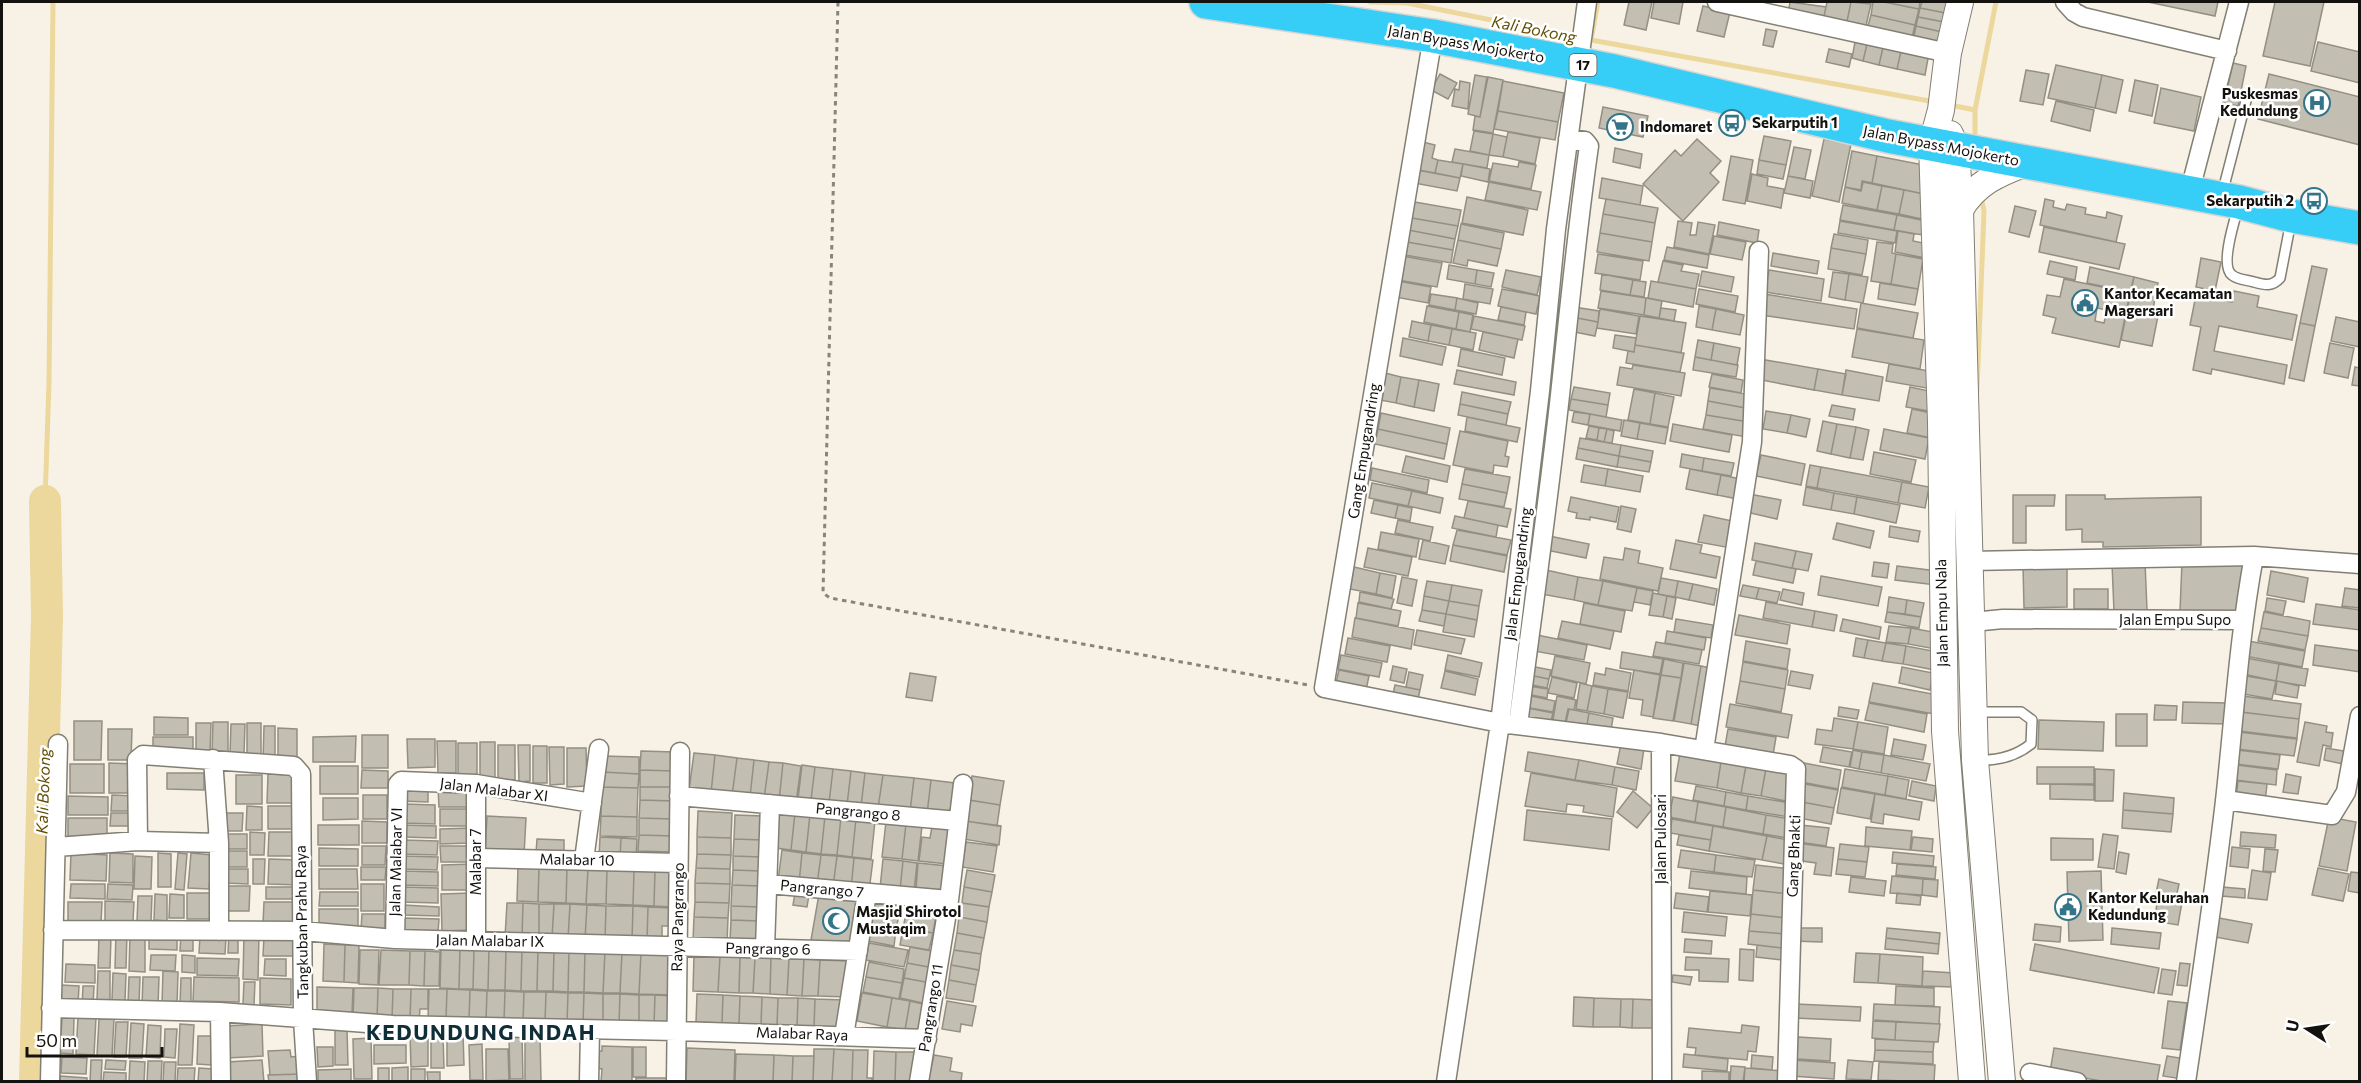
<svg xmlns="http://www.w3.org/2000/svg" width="2361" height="1083" viewBox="0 0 2361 1083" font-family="Commissioner,sans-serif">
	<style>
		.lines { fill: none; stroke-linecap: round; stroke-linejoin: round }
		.stream { stroke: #ecd89d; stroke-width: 5 }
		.river { stroke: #ecd89d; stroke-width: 32 }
		.building { fill: #c3beb2; stroke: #938f83; stroke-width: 1.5; fill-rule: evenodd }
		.lane-casing { stroke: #827f73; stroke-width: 12 }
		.street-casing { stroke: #827f73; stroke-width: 21 }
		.secondary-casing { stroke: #827f73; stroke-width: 28 }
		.highway-casing { stroke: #d5d4d4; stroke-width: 36 }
		.path { stroke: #87847b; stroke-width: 3; stroke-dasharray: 4.5 4.5; stroke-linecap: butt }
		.lane { stroke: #fff; stroke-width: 9 }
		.street { stroke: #fff; stroke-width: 18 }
		.secondary { stroke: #fff; stroke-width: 26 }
		.highway { stroke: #36cef7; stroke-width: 33 }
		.labels { text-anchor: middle; stroke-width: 5; stroke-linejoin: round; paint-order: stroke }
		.shield { fill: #fff; stroke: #5a5956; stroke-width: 1.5 }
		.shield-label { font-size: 14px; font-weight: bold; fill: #14120e }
		.street-label { font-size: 15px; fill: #14120e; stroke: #fff }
		.poi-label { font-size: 15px; font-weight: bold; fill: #14120e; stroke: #fff; text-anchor: start }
		.water-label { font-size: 16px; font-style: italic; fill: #635005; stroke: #fff }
		.district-label { font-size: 21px; font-weight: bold; letter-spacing: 1.5px; fill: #0f2e38; stroke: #fff }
	</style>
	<rect width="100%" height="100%" fill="#f7f2e5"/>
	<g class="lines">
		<path class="stream" d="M1370 2 1407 3 1591 40 1935 102
			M1591 40 1598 2
			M1950 105 1975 110
			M1975 140V110L1996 2
			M1977 391 1984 211 1981 197
			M45 501 49 383 53 2"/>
		<path class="river" d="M35 1082 47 617 45 501"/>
	</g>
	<path class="building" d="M1629 2H1652L1646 30 1624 25Z
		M1654 2H1683L1679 24 1651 18Z
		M1790 2 1826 7 1823 21 1788 14Z
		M1827 2H1851L1846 26 1823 21Z
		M1851 2 1871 4 1865 30 1846 26Z
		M1873 2H1884L1919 9 1915 25 1871 15Z
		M1884 2H1920L1919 9Z
		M1922 2H1948L1946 13 1920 8Z
		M2148 2H2218L2215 16Z
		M2275 2H2324L2310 66 2263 56Z
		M1703 6 1730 12 1724 37 1697 31Z
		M1920 8 1946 13 1944 22 1918 17Z
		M1871 15 1915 25 1911 43 1866 33Z
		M1918 17 1944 22 1942 32 1916 26Z
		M1916 26 1942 32 1938 47 1913 42Z
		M1766 29 1777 31 1773 47 1763 45Z
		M1856 37 1868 40 1863 61 1852 58Z
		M1868 40 1884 43 1879 65 1863 61Z
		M2318 42 2360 52V83L2311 71Z
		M1884 43 1902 47 1897 69 1879 65Z
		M1902 47 1929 53 1925 75 1897 69Z
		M1829 49 1852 54 1849 67 1826 62Z
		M2233 63 2246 66 2238 106 2224 103Z
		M2056 65 2102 75 2095 108 2048 98Z
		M2026 70 2049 74 2043 105 2020 101Z
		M1440 74 1457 83 1448 99 1431 90Z
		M2269 74 2360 97V145L2258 119Z
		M1475 75 1487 77 1480 117 1468 114Z
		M2102 75 2123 80 2116 113 2095 108Z
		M1488 77 1503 80 1493 133 1473 130 1475 116 1480 117Z
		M2135 80 2158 85 2152 116 2129 111Z
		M1460 81 1470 83 1468 109 1452 106 1455 89 1459 90Z
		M1503 81 1564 93 1558 122 1498 111Z
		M2161 88 2201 97 2194 131 2154 123Z
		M2056 101 2094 110 2090 131 2051 121Z
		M1603 107 1648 116 1643 137 1599 128Z
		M1498 111 1558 122 1555 140 1494 129Z
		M1474 131 1493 134 1489 155 1470 151Z
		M1508 132 1540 138 1535 164 1503 157Z
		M1493 134 1507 137 1503 157 1489 155Z
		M1764 136 1791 141 1786 165 1759 160Z
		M1697 139 1721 161 1710 173 1719 182 1683 221 1643 184 1675 150 1681 156Z
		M1824 139 1851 144 1839 202 1812 196Z
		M1419 141 1435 145 1432 158 1438 160 1435 173 1413 169Z
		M1794 147 1811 150 1805 179 1788 176Z
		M1615 148 1642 154 1640 168 1613 162Z
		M1455 149 1489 155 1487 168 1452 162Z
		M1852 151 1877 156 1872 183 1862 181 1861 190 1845 187Z
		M1731 156 1753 160 1745 204 1723 200Z
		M1877 156 1929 166 1924 194 1872 183Z
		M1438 160 1463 164 1460 178 1435 173Z
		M1759 160 1786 165 1783 179 1757 174Z
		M1519 162 1536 165 1531 189 1489 181 1493 163 1518 167Z
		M1463 164 1490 169 1488 182 1461 176Z
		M1417 170 1460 178 1457 191 1414 183Z
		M1752 174 1768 178 1767 186 1784 189 1781 208 1747 201Z
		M1788 176 1813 181 1810 198 1784 193Z
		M1602 178 1643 186 1640 205 1599 198Z
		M1489 182 1541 192 1537 210 1485 200Z
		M1863 182 1882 186 1877 210 1842 203 1845 187 1861 191Z
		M1882 186 1904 190 1899 214 1877 210Z
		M1904 190 1931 195 1926 220 1899 214Z
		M1467 197 1528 210 1523 235 1462 223Z
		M1606 199 1658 208 1655 223 1603 214Z
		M2045 199 2054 201 2053 207 2065 210 2067 204 2086 208 2085 214 2106 218 2107 212 2122 216 2116 242 2040 225Z
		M1409 201 1461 210 1458 226 1406 217Z
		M1843 205 1897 215 1894 230 1840 220Z
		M2015 206 2036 211 2029 237 2009 232Z
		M1603 214 1655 223 1652 242 1600 233Z
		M1897 215 1931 222 1928 236 1894 230Z
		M1406 217 1458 226 1455 239 1403 229Z
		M1678 221 1692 223 1690 235H1696L1698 222 1715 225 1709 254 1674 247Z
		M1840 221 1897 231 1895 243 1838 233Z
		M1719 222 1759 230 1757 243 1717 235Z
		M1461 224 1504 233 1501 249 1458 240Z
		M2044 227 2125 244 2119 269 2039 252Z
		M1403 229 1455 239 1453 250 1401 241Z
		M1898 231 1914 234 1913 241 1928 244 1925 258 1895 252Z
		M1600 233 1652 242 1649 261 1597 252Z
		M1834 234 1868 240 1866 254 1831 248Z
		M1714 236 1746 242 1742 260 1710 254Z
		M1458 240 1501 249 1497 266 1468 260 1467 266 1453 263Z
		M1401 241 1453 250 1451 263 1399 254Z
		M1877 242 1893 244 1892 253 1896 254 1891 284 1871 281Z
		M1667 247 1709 255 1707 268 1664 260Z
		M1831 248 1866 254 1862 275 1828 269Z
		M1773 253 1819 261 1817 274 1771 266Z
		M1598 254 1643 261 1640 280 1595 273Z
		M1896 254 1923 259 1918 289 1891 284Z
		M1402 256 1442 263 1437 287 1398 280Z
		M2201 258 2221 262 2215 291 2196 287Z
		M1663 261 1683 265 1681 271 1699 274 1696 289 1658 282Z
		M2050 261 2077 267 2075 280 2047 274Z
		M1449 265 1477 270 1475 284 1447 279Z
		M2312 266 2327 269 2315 326 2300 323Z
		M2090 267 2134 277 2130 292 2087 283Z
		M1477 270 1494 273 1491 287 1475 284Z
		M1506 270 1541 277 1537 295 1502 287Z
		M1769 270 1824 279 1821 301 1765 292Z
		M1702 271 1734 277 1731 292 1699 286Z
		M1833 272 1849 274 1845 300 1829 297Z
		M1602 274 1633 280 1630 295 1600 290Z
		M1849 274 1868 277 1863 303 1845 300Z
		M2134 277 2158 283 2153 309 2159 311 2152 346 2121 340Z
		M2064 279 2130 293 2119 347 2052 333 2056 318 2043 315 2047 295 2060 297ZM2097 308 2107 310 2104 323 2095 321Z
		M1633 280 1646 282 1644 297 1630 295Z
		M1398 281 1431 287 1428 303 1395 297Z
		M1651 281 1696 289 1693 307 1648 298Z
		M1880 283 1918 289 1915 305 1878 299Z
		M1465 284 1493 289 1490 304 1463 299Z
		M1502 289 1540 296 1536 314 1498 306Z
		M1699 289 1738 296 1735 312 1696 304Z
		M1601 291 1646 298 1644 315 1598 308Z
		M2234 291 2259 296 2257 307 2297 315 2292 340 2219 326 2214 351 2287 365 2284 384 2212 369 2211 374 2193 370 2201 327 2190 325 2196 295 2232 302Z
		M1431 294 1457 298 1455 310 1429 305Z
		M1764 294 1857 309 1854 329 1761 315Z
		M1457 298 1478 303 1476 314 1455 310Z
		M1646 298 1662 301 1659 318 1644 315Z
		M1861 303 1918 313 1913 338 1857 328Z
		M1427 306 1459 312 1456 329 1424 322Z
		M1699 306 1716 309 1712 330 1696 327Z
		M1501 307 1526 312 1524 325 1498 320Z
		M1574 307 1599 311 1598 322 1572 317Z
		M1661 308 1676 310 1674 321 1659 318Z
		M1600 309 1639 316 1636 334 1597 328Z
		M1716 309 1744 315 1740 335 1712 330Z
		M1459 312 1473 315 1470 332 1456 329Z
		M1474 316 1525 326 1522 340 1471 329Z
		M1640 316 1686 323 1681 353 1635 345Z
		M1572 317 1598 322 1595 336 1569 331Z
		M2336 317 2360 322V347L2331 341Z
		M1412 321 1431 325 1428 341 1409 337Z
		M2300 323 2315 326 2304 381 2289 378Z
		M1431 325 1452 329 1449 345 1428 341Z
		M1452 329 1476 333 1473 350 1449 345Z
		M1857 329 1924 340 1920 369 1852 357Z
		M1483 332 1518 339 1514 358 1479 350Z
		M1615 335 1636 338 1634 352 1613 348Z
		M1403 338 1446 347 1442 365 1400 356Z
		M1698 340 1714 343 1711 360 1695 357Z
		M1714 343 1740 348 1737 365 1711 360Z
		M2330 343 2354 348 2348 378 2324 373Z
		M1635 345 1684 353 1680 372 1626 363 1628 351 1634 352Z
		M1461 349 1505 358 1502 375 1458 366Z
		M1695 357 1738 365 1736 377 1693 370Z
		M1760 359 1818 369 1814 390 1756 379Z
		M1889 364 1935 372 1932 389 1886 381Z
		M1633 365 1685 373 1681 396 1617 385 1620 367 1632 369Z
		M2355 367 2360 368V386L2352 385Z
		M1818 369 1846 374 1842 395 1814 390Z
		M1457 370 1516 382 1514 395 1454 384Z
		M1846 370 1883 377 1879 401 1842 395Z
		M1385 373 1401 377 1396 403 1380 400Z
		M1712 374 1743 380 1741 393 1709 387Z
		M1401 377 1419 380 1414 407 1396 403Z
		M1419 380 1439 384 1434 411 1414 407Z
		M1574 387 1610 393 1608 405 1571 399Z
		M1910 387 1938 393 1934 412 1906 407Z
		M1710 388 1753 395 1751 409 1708 401Z
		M1634 389 1655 393 1650 424 1628 420Z
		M1462 392 1511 402 1508 414 1460 404Z
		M1655 393 1674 397 1668 427 1650 424Z
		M1571 399 1608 405 1606 417 1569 410Z
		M1708 401 1751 409 1749 422 1706 415Z
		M1460 404 1508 414 1506 425 1458 415Z
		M1832 405 1855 409 1853 420 1829 416Z
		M1912 409 1936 414 1932 438 1907 433Z
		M1766 411 1791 415 1787 433 1763 429Z
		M1574 412 1590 414 1588 425 1572 422Z
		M1381 413 1450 428 1447 444 1378 429Z
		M1590 414 1622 420 1620 431 1588 425Z
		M1706 415 1749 422 1746 437 1703 429Z
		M1791 415 1810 419 1806 437 1787 433Z
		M1467 417 1520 428 1517 442 1465 431Z
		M1624 420 1640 423 1637 439 1621 436Z
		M1823 421 1837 424 1831 454 1817 451Z
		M1640 423 1668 428 1665 444 1637 439Z
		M1673 424 1732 435 1729 452 1670 441Z
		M1837 424 1856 427 1850 458 1831 454Z
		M1589 426 1599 428 1597 440 1586 438Z
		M1856 427 1869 430 1863 460 1850 458Z
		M1599 428 1607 429 1604 442 1597 440Z
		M1378 429 1447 444 1444 459 1375 444Z
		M1607 429 1614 431 1612 443 1604 442Z
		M1884 429 1929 438 1925 459 1880 450Z
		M1460 431 1508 441 1505 456 1509 457 1507 467 1494 465 1493 473 1453 465Z
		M1580 438 1621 445 1619 456 1578 448Z
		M1621 445 1653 451 1651 462 1619 456Z
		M1578 448 1619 456 1617 467 1576 459Z
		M1874 452 1916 460 1911 482 1870 474Z
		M1682 454 1704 458 1702 471 1680 467Z
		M1761 455 1805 464 1801 485 1756 476Z
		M1406 456 1450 466 1447 482 1402 472Z
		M1619 456 1651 462 1649 472 1617 467Z
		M1704 458 1734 463 1731 476 1702 471Z
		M1584 465 1608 469 1605 486 1581 482Z
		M1810 465 1821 467 1817 488 1806 486Z
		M1821 467 1902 482 1898 503 1817 488Z
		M1372 468 1429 480 1427 493 1370 480Z
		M1465 469 1510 477 1507 493 1462 484Z
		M1608 469 1643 476 1640 492 1605 486Z
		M1690 469 1721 475 1717 495 1686 489Z
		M1721 475 1741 479 1738 499 1717 495Z
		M1902 482 1929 487 1925 508 1898 503Z
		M1372 483 1412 491 1408 506 1369 498Z
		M1462 484 1507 493 1504 507 1459 499Z
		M1806 487 1834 493 1831 510 1803 505Z
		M1412 491 1443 498 1440 513 1408 506Z
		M1834 493 1857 497 1854 514 1831 510Z
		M1749 494 1781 500 1777 519 1746 512Z
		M2013 495H2055L2054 506H2026V543H2013Z
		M2066 495H2105V499L2201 497V545L2103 547V542H2082V529L2066 530Z
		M1571 497 1619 507 1616 522 1590 517V520L1576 518 1577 513 1568 511Z
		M1857 497 1900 505 1896 523 1854 514Z
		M1374 500 1398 505 1395 518 1371 513Z
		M1468 501 1511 509 1507 527 1464 518Z
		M1398 505 1412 508 1410 521 1395 518Z
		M1621 506 1636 509 1631 532 1617 529Z
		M1704 515 1737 522 1731 548 1698 542Z
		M1455 516 1498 525 1496 537 1452 528Z
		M1398 520 1433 527 1430 541 1395 533Z
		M1837 523 1874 531 1870 548 1833 539Z
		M1890 526 1920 531 1918 542 1889 537Z
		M1457 530 1511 540 1507 555 1453 545Z
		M1381 532 1419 539 1416 557 1378 549Z
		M1549 536 1589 544 1586 558 1546 550Z
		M1423 540 1449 546 1445 564 1419 559Z
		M1676 540 1702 545 1700 553 1720 557 1716 578 1670 569Z
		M1755 543 1796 551 1792 568 1752 560Z
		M1453 545 1507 556 1504 572 1450 561Z
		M1368 548 1412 557 1408 576 1364 567Z
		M1625 548 1640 551 1638 563 1663 568 1658 591 1600 579 1604 557 1623 560Z
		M1796 551 1812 554 1808 571 1792 568Z
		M1756 561 1796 569 1793 583 1753 575Z
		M1874 562 1889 564 1887 578 1872 576Z
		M2145 562 2147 610 2114 612 2112 563Z
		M2182 562H2247L2236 612 2180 611Z
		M2067 565V607L2024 608 2023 566Z
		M1897 566 1937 571 1936 585 1895 580Z
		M1354 567 1380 573 1376 594 1350 589Z
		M1546 570 1578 577 1574 600 1541 594Z
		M2271 571 2308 578 2304 602 2267 595Z
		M1380 573 1396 576 1392 598 1376 594Z
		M1821 576 1882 587 1878 606 1818 595Z
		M1402 577 1417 580 1412 606 1397 603Z
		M1578 577 1603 581 1598 605 1574 600Z
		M1661 578 1678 581 1675 597 1658 594Z
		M1427 581 1452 585 1449 601 1424 596Z
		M1603 581 1637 588 1632 611 1598 605Z
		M1678 581 1693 584 1689 600 1675 597Z
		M1693 584 1717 589 1714 605 1689 600Z
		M1452 585 1482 590 1479 606 1449 601Z
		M1743 585 1759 588 1756 599 1740 596Z
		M1637 588 1653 591 1650 605 1634 602Z
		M1759 588 1780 592 1777 603 1756 599Z
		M2345 588 2360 590V608L2342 606Z
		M1783 589 1804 593 1802 605 1780 600Z
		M2074 589H2108V609H2074Z
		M1360 592 1394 599 1391 609 1359 602Z
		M1653 593 1667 596 1663 617 1649 615Z
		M1424 596 1449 601 1446 614 1422 610Z
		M1667 596 1676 598 1672 619 1663 617Z
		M1889 597 1907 600 1905 614 1887 612Z
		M2267 598 2286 601 2283 615 2265 611Z
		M1907 600 1924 603 1921 617 1905 614Z
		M1449 601 1479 606 1477 620 1446 614Z
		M1766 602 1815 611 1812 627 1763 618Z
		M1358 603 1401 611 1398 626 1356 618Z
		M1584 603 1625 611 1621 632 1580 624Z
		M2316 604 2360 610V630L2313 624Z
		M1422 610 1446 614 1444 626 1419 621Z
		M1815 611 1837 615 1834 631 1812 627Z
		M1887 612 1921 617 1919 628 1885 622Z
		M2264 612 2310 621 2308 636 2261 628Z
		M1446 614 1477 620 1474 637 1443 632Z
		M1739 615 1790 625 1787 644 1735 635Z
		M1355 618 1414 630 1411 649 1352 637Z
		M1676 619 1713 625 1711 638 1674 632Z
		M1843 619 1881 627 1879 639 1840 631Z
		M1562 621 1614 631 1610 649 1558 638Z
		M1889 626 1911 628 1908 644 1886 642Z
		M1911 628 1938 633 1935 649 1908 644Z
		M2261 628 2308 636 2305 650 2258 641Z
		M1417 630 1465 639 1461 654 1414 645Z
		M1667 631 1706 638 1704 650 1665 643Z
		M1537 635 1587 645 1584 660 1534 651Z
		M1348 638 1390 646 1387 662 1345 654Z
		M1856 638 1868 640 1864 658 1853 656Z
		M1868 640 1886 643 1882 661 1864 658Z
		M1746 641 1790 649 1787 669 1743 661Z
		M2248 641 2305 651 2302 667 2245 656Z
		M1656 642 1702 650 1699 664 1653 656Z
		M1886 643 1906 646 1903 664 1882 661Z
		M2315 645 2360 651V672L2313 665Z
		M1906 646 1938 652 1935 670 1903 664Z
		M1622 652 1663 659 1660 674 1620 668Z
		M1341 655 1382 663 1379 677 1338 669Z
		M1448 655 1482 663 1479 677 1445 670Z
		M1555 656 1590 663 1586 684 1551 676Z
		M2246 658 2279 664 2276 681 2243 674Z
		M1664 659 1683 663 1681 678 1661 675Z
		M1743 662 1788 670 1785 689 1740 681Z
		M1684 663 1701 666 1691 724 1674 721Z
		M2279 664 2308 669 2305 686 2276 681Z
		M1393 666 1407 669 1404 683 1390 680Z
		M1530 666 1551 670 1549 679 1529 675Z
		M1701 666 1715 669 1705 727 1691 724Z
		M1902 667 1933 673 1930 690 1899 683Z
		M1606 668 1631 673 1628 691 1593 685 1595 673 1605 675Z
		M1339 670 1369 676 1366 690 1335 687Z
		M1634 670 1660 675 1653 717 1641 715 1643 700 1629 698Z
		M1445 671 1478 679 1475 695 1441 688Z
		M1791 671 1813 675 1810 689 1788 685Z
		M1409 672 1423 675 1420 690 1406 687Z
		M910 673 936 677 932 701 906 697Z
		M1529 675 1549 679 1547 688 1527 684Z
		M1661 675 1681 678 1673 721 1653 718Z
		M2246 676 2276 681 2272 699 2243 694Z
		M1552 677 1577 683 1574 698 1548 693Z
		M1740 681 1785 689 1781 712 1736 703Z
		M2277 681 2299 686 2297 698 2275 694Z
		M1580 683 1592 686 1587 711 1576 709Z
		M1873 683 1938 695 1934 714 1869 702Z
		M1395 685 1420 690 1418 699 1393 694Z
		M1528 686 1548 689 1547 698 1526 694Z
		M1592 686 1608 689 1604 714 1587 711Z
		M1608 689 1628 692 1623 718 1604 714Z
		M1526 695 1555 701 1553 712 1524 707Z
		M1557 696 1576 700 1574 710 1568 709 1564 728 1552 726Z
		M2243 696 2301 704 2299 719 2241 712Z
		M2183 702 2228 703V724L2182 723Z
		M1869 703 1927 714 1924 732 1865 720Z
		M1730 704 1792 715 1788 738 1726 727Z
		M2155 705 2177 706 2176 720H2154Z
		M1523 707 1553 713 1550 726 1520 720Z
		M1839 707 1859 710 1857 719 1838 716Z
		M1569 709 1589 713 1586 731 1565 727Z
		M2241 712 2299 719 2297 738 2239 731Z
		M1589 713 1613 718 1610 735 1586 731Z
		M2116 714H2147V746H2116Z
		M154 717 188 718V735H154Z
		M1834 718 1858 722 1853 749 1815 744 1817 729 1832 731Z
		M2039 720 2104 722 2103 751 2038 749Z
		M74 721H102L101 760H74Z
		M213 722H228V754L212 753Z
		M1858 722 1888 727 1884 754 1853 749Z
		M2305 722 2327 726 2326 732 2333 733 2331 747 2323 745 2319 766 2297 762Z
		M196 723H211L210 753H196Z
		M247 723H261V757H247Z
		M231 724H245L244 753 230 754Z
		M264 726H275V761H263Z
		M278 728 297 729V761H278Z
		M108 729H132L131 760H108Z
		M1728 729 1776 737 1772 761 1724 752Z
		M2239 732 2297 739 2294 756 2237 749Z
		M362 735H388V768H362Z
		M356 736 355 762H313V737Z
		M153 737H193V754L153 753Z
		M407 739H435V767L408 768Z
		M1894 739 1926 745 1923 760 1891 755Z
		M437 741H456V773H438Z
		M480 742H495V779H480Z
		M458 743H477V776H458Z
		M1621 744 1644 748 1641 769 1617 764Z
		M498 745H515V780H498Z
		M518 745H530V781L519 782Z
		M533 746H547V783H533Z
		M549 747H564V784L550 785Z
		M1823 747 1852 752 1849 767 1820 762Z
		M567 748H586L587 786 567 787Z
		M1681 748 1722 755 1717 788 1675 781Z
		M2326 748 2350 752 2348 765 2324 760Z
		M1853 750 1862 752 1859 769 1850 767Z
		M2237 750 2280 755 2278 769 2235 764Z
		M641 751 675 752 674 771 640 770Z
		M1528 752 1579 760 1575 780 1525 771Z
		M1862 752 1884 755 1881 773 1859 769Z
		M694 753 715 755 711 793 689 790Z
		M715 755 737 758 732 796 711 793Z
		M1722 755 1747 760 1741 793 1717 788Z
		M1884 755 1930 764 1926 781 1881 773Z
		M602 756 639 757V774L602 772Z
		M737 758 754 760 750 797 732 796Z
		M754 760 769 762 764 799 750 797Z
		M1579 760 1615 767 1612 785 1575 780Z
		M1747 760 1767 763 1761 796 1741 793Z
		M769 762 783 763 779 801 764 799Z
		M109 763 135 764V793H109Z
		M783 763 801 766 796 803 779 801Z
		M1767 763 1792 768 1786 801 1761 796Z
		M1804 763 1841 770 1838 789 1801 782Z
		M70 764H104V793H70Z
		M802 765 815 767 811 800 798 799Z
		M2237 765 2277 770 2276 785 2235 780Z
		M320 766H358V794H320Z
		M815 767 833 769 829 803 811 800Z
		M1615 767 1639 771 1636 790 1612 785Z
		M2037 767H2094V784H2037Z
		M833 769 851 771 847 805 829 803Z
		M1845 769 1888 776 1885 795 1842 787Z
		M2095 769 2114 770 2113 801H2095Z
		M362 770 388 771V788H361Z
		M640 770 674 771V787H640Z
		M851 771 865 773 861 806 847 805Z
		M602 772 639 774 638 788 601 787Z
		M167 773H204V790L167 789Z
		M865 773 883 775 878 808 861 806Z
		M1531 773 1617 788 1613 817 1583 812 1584 806 1567 804 1566 812 1525 806Z
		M268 774 297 775V803H267Z
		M2286 774 2301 777 2298 794 2283 792Z
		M236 775H262V804H236Z
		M883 775 914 778 910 812 878 808Z
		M972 776 1004 781 1000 805 969 800Z
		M1888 776 1909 780 1906 799 1885 795Z
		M914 778 931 780 927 814 910 812Z
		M931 780 955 783 950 817 927 814Z
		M1912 781 1936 786 1934 801 1909 796Z
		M2238 781 2267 784 2265 802 2236 798Z
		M1805 784 1838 790 1834 808 1802 802Z
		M2050 784 2094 785V800L2050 799Z
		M401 785 428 786V802L400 801Z
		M1696 786 1726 792 1724 806 1693 800Z
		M470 787V807H439L438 788Z
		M601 787 638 788 637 817 601 816Z
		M640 787H674V801L640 800Z
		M1841 788 1875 794 1870 819 1837 813Z
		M1633 791 1653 808 1637 828 1617 812Z
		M1726 792 1748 796 1746 810 1724 806Z
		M2124 793 2174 798 2173 814 2123 810Z
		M1875 794 1922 802 1919 820 1884 814 1883 824 1871 822Z
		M112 795 136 796V811H111Z
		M363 795H387V819H363Z
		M68 796 108 797V815H68Z
		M1748 796 1791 803 1789 817 1746 810Z
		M1673 797 1698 802 1695 822 1669 817Z
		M323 798H358V819L323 820Z
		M640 800 674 801 673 819 639 818Z
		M969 800 1000 805 997 826 965 821Z
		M1698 802 1726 807 1723 827 1695 822Z
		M1802 802 1834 808 1831 824 1799 818Z
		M404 804 435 805V824L403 823Z
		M247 806 262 807V830H246Z
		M268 806H299V829H268Z
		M1726 807 1766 815 1763 834 1723 827Z
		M440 809H471V826H440Z
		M1527 810 1612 819 1609 850 1524 840Z
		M2123 810 2173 814 2171 832 2122 828Z
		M698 811 732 813 731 838 697 837Z
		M780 811 795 813 791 850 776 848Z
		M111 813H133V826H110Z
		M223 813H243L242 831H223Z
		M795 813 810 814 806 852 791 850Z
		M810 814 825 816 821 854 806 852Z
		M735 815 763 816 762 840 734 839Z
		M1766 815 1790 819 1787 838 1763 834Z
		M487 816 526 818 524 855 485 853Z
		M601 816 637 817V837L600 836Z
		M825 816 841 817 837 855 821 854Z
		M841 817 856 819 852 857 837 855Z
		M2329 817 2356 822 2347 871 2319 866Z
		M68 818H107V839H68Z
		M639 818 673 819V836L639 835Z
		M856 819 875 821 871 859 852 857Z
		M1672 819 1713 826 1711 840 1670 833Z
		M362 821 387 822V843H362Z
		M965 821 1001 826 999 845 963 839Z
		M886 822 906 824 902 859 882 857Z
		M906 824 922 826 918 861 902 859Z
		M318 825H359V845H318Z
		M403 825 436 826V838L403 837Z
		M1800 825 1829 828 1826 846 1798 842Z
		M1713 826 1767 836 1762 860 1709 851Z
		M932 827 950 829 947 864 919 861 922 837 930 838Z
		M1866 827 1912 831 1910 850 1865 846Z
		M470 828V843L440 844V829Z
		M250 832 265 833 264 855H250Z
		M269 832H297V856H268Z
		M2241 832 2276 835 2275 848 2240 846Z
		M223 834H247V849H223Z
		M2103 834 2118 836 2114 869 2098 867Z
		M639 835 673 836 672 852 638 851Z
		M1679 835 1711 840 1709 851 1677 845Z
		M1767 836 1788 840 1784 864 1762 860Z
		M600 837 621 838 620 858H599Z
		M697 837 731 838V855L697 854Z
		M1913 837 1933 839 1932 852 1911 850Z
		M621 838 637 839 636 859 620 858Z
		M2051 838 2093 839V860H2051Z
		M537 839 564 840V855L536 853Z
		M734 839 762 840 761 857 733 856Z
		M403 840 438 841 437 855 402 854Z
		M966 842 997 846 993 872 962 867Z
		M1797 843 1834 848 1831 876 1814 874 1816 863 1795 860Z
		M1840 844 1869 847 1867 862 1838 859Z
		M362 846H386L385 865H362Z
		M440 846H472V862H441Z
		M2232 847 2250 849 2248 868 2230 866Z
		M319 848 358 849V866H319Z
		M2265 849 2278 850 2275 872 2263 871Z
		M782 850 802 853 799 883 778 881Z
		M1681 850 1716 855 1714 872 1678 867Z
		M222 851H247V867H222Z
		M1893 852 1934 856 1933 866 1892 863Z
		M2119 852 2129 854 2126 874 2116 872Z
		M71 853 107 855 106 881 70 880Z
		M110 853 133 854V883L109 882Z
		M158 853 171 854V887H158Z
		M178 853 187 854 184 890 175 889Z
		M191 853 212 855 209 889 188 888Z
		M802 853 821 855 817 885 799 883Z
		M697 854 731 855 730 869 696 868Z
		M821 855 837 856 833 887 817 885Z
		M1716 855 1755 860 1752 877 1714 872Z
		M135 856 152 857 151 889H134Z
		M403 856 438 857 437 870 402 869Z
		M733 856 761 857V871L733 870Z
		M837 856 854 858 851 889 833 887Z
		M854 858 873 860 869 891 851 889Z
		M253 859H265L264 884H253Z
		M269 859 299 860V885L268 884Z
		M883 859 903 861 900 890 880 888Z
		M1838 859 1867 862 1865 877 1836 874Z
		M903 861 917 863 914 892 900 890Z
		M918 863 948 866 942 892 916 889Z
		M473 864V890H442V865Z
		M1897 864 1936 867 1935 879 1896 875Z
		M1756 865 1792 869 1789 894 1753 890Z
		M361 867H386L385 880H361Z
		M518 867H539L538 902 517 901Z
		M539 867 567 868 566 903 538 902Z
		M567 868 588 869 586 904 566 903Z
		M696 868 730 869V884L695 883Z
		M2318 868 2349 874 2343 901 2312 895Z
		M225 869H248V884L225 883Z
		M319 869H357L358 889H319Z
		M588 869 607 870 606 904H586Z
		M607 870 634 871 633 905 606 904Z
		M733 870 761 871 760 886 732 885Z
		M967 870 995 875 992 892 964 887Z
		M2252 870 2271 873 2267 900 2248 898Z
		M403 871 438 872V886L402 885Z
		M634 871H655L654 906 633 905Z
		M655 871 674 872 672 907 654 906Z
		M1691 871 1747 877 1746 894 1689 888Z
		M2101 871 2103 940 2069 941 2067 872Z
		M2351 872 2360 873V893L2348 891Z
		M1892 876 1923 879 1922 895 1890 893Z
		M1851 877 1886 881 1884 896 1849 892Z
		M1923 879 1938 880 1937 897 1922 895Z
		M2159 879 2179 884 2176 898 2156 893Z
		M695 883 730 884 729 903 695 902Z
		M71 884H105V899L70 898Z
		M108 884 133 885 132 900 107 899Z
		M361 884H384V911H361Z
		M732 885 760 886V907L731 906Z
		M226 886H250L249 911H226Z
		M266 887H300V899H266Z
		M403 887 438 888V903L402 902Z
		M964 887 992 892 989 907 962 903Z
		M2222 887 2245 889V898L2221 896Z
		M1753 890 1789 894 1786 918 1751 914Z
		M1710 891 1752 895 1750 916 1708 912Z
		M320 892H358V906H319Z
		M187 893H215V919H187Z
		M472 893V930L442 931 441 894Z
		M795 893 809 895 807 907 793 905Z
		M1676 893 1709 897 1707 912 1674 908Z
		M1897 893 1921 896 1920 905 1896 903Z
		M155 894 167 895V921L154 920Z
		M170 894 184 895V918H169Z
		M819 894 862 901 854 948 811 940Z
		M138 896H152L151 921H137Z
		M2158 898 2182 902 2178 925 2154 921Z
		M105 901 134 902 133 921H105Z
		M875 901 901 906 896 929 871 925Z
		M68 902H102L101 923 68 922Z
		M264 902H300V925L263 924Z
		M695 902 729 903 728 918 694 917Z
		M507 903H523L522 937H505Z
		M523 903 539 904V938L522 937Z
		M962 903 989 907 987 922 959 917Z
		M539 904H554L552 938H539Z
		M554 904H570L568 939 552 938Z
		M570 904 587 905 585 939H568Z
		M403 905 439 907V916L403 915Z
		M587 905 606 906 605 940 585 939Z
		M908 905 937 911 933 933 903 928Z
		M606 906H633L632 941 605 940Z
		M633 906 648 907 647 941H632Z
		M731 906 760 907 759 921 731 920Z
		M648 907 672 908V926H662V942L647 941Z
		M319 909H358V929H319Z
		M1684 912 1727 917 1725 936 1682 932Z
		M362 914H385V930H361Z
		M1751 914 1786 918 1785 934 1749 931Z
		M694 917 728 918 727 943 693 941Z
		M959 917 987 922 984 938 957 933Z
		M404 918 439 919 438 932 403 931Z
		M2219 918 2252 924 2248 943 2215 937Z
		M731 920 759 921V942L730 941Z
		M2035 924 2061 927 2060 942 2033 940Z
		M871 925 896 929 894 946 868 941Z
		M903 928 933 933 929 950 900 945Z
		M1793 928H1822V942L1792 941Z
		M1887 928 1940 933 1939 944 1886 938Z
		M2112 928 2161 933 2159 949 2111 944Z
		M116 931 127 932 126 968H115Z
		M1749 931 1785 934 1783 948 1748 944Z
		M149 933 177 934V950L149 949Z
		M229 933H238V953H228Z
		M957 933 984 938 981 954 954 950Z
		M181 934H193V951H180Z
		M244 934H259L258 980 243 979Z
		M130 935 145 936V972L129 971Z
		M99 936H111L110 968H98Z
		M200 936 226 937 225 954 199 953Z
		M264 936H299L298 956H263Z
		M1886 938 1939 944 1938 954 1885 949Z
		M1685 939 1712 941 1711 954 1684 952Z
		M869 943 908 950 904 967 866 960Z
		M324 944 345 945 344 982 323 981Z
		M2035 944 2159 968 2154 993 2030 970Z
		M345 945H359L358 983 344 982Z
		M1757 945 1783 948 1782 960 1756 957Z
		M441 947H460L459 989 440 988Z
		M460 947 474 948 473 989H459Z
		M910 947 937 952 934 968 907 963Z
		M474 948H489L488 990 473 989Z
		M489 948 506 949 505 990H488Z
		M506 949H522L521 991 505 990Z
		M522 949H538L537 991H521Z
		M538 949 554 950 553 991H537Z
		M1740 949 1754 950 1753 981 1739 980Z
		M360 950H379L378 985 359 984Z
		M381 950 410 951 409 985H379Z
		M554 950H569L568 992 553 991Z
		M569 950 585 951 584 992H568Z
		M954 950 981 954 979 970 951 965Z
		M410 951H425L424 986 409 985Z
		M425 951 440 952 439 986H424Z
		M585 951H605L603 993 584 992Z
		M605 951 622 952 620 993H603Z
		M622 952H641L639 994 620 993Z
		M641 952 674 953 673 995 639 994Z
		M1856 953 1880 954 1878 983 1854 982Z
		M1880 954 1923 957 1922 986 1878 983Z
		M151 955H176L175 971 150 970Z
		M182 955 195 956V973L182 972Z
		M694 955 720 956 718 992 693 991Z
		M720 956 740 957 739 993 718 992Z
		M740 957 755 958 753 993H739Z
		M1686 957 1729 959 1728 982 1699 981V970H1685Z
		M197 958 239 959 238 976 197 975Z
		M755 958H771L770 994 753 993Z
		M771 958 789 959 787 995 770 994Z
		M265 959H286V976L264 975Z
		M789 959H804L802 996 787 995Z
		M804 959 820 960 818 996H802Z
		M820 960 850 961 848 997 818 996Z
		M869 962 904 969 902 983 866 977Z
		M907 963 934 968 931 983 904 978Z
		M2180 963 2190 964 2187 986 2177 985Z
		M66 964 95 965V983L65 982Z
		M951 965 979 970 976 985 949 980Z
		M2162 969 2176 971 2172 995 2158 993Z
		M98 971H110V1000H97Z
		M163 971 178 972 177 1005 162 1004Z
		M1923 971 1955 973 1954 987 1922 986Z
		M113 973 126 974 125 1001 112 1000Z
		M1673 975 1692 977 1690 985 1672 982Z
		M129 977H140L139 1003H128Z
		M143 977H159L158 1006H142Z
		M194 977 239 978V1002L193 1001Z
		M866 977 902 983 899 999 863 992Z
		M181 978H191V1005L180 1004Z
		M260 978 291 979V1005L260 1004Z
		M904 978 931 983 927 1004 900 998Z
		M949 980 976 985 973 1002 946 998Z
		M244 982H255L254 1005H243Z
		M61 985 79 986 78 1004 61 1003Z
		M83 986H94L93 1006H82Z
		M1896 986 1934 988V1006L1895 1005Z
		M317 987 353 988 352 1014 317 1013Z
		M354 988H378L377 1020 353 1019Z
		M378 988 393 989 392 1020H377Z
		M393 989H411L410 1021 392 1020Z
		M411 989H428V1009H420L419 1021H410Z
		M429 989H447L446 1020 428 1019Z
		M447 989 470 990 469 1020H446Z
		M470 990 487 991 486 1021 469 1020Z
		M487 991H505L504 1021H486Z
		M505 991 524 992 523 1022 504 1021Z
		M524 992H546L545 1023 523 1022Z
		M546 992 568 993 567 1023H545Z
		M568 993H584L583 1024 567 1023Z
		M584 993 603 994V1024H583Z
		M862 993 892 998 887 1027 857 1021Z
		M603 994H620L619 1025 603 1024Z
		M620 994 639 995V1025H619Z
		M697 994 723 995 722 1023 696 1022Z
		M639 995H655L654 1025H639Z
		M655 995 674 996 673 1026 654 1025Z
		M723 995 740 996 739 1024 722 1023Z
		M740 996 762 997 761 1025 739 1024Z
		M762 997 778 998 777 1026 761 1025Z
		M1574 997 1594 998 1593 1027 1573 1026Z
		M778 998H798L797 1026H777Z
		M798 998 815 999 814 1027 797 1026Z
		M892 998 910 1001 905 1030 887 1027Z
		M1594 998 1621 999 1620 1027H1593Z
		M815 999 844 1000 843 1028 814 1027Z
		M1621 999H1633L1632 1028 1620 1027Z
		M1633 999 1655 1000 1654 1028H1632Z
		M910 1001 927 1005 922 1033 905 1030Z
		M947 1001 976 1006 972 1026 961 1024 960 1032 942 1029Z
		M2168 1001 2187 1003 2180 1050 2162 1048Z
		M1796 1004 1861 1007 1860 1021 1795 1018Z
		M1874 1004 1940 1007 1939 1024 1873 1020Z
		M78 1017 96 1018 94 1055 76 1054Z
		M62 1018H74L73 1054 60 1053Z
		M99 1019H114L112 1056H97Z
		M1873 1021 1896 1022 1895 1040 1872 1038Z
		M116 1022H128L126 1057H114Z
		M1896 1022 1940 1024 1938 1042 1895 1040Z
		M131 1023 144 1024 142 1058H129Z
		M180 1024 194 1025 192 1065H178Z
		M262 1024 263 1056 227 1058 226 1026Z
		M148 1025 161 1026 160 1058 146 1057Z
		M1742 1025 1759 1027 1756 1052 1748 1051 1747 1060 1695 1055 1696 1048 1687 1047 1689 1028 1741 1033Z
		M165 1029H177L175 1058 164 1057Z
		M335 1029H347L348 1065H335Z
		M410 1033H428V1066L411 1067Z
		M447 1034H463L464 1065 447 1066Z
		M431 1035H443L444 1068H431Z
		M198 1036H212L211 1065 197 1064Z
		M522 1036 523 1079H510L509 1037Z
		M525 1036H540L541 1081H525Z
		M1798 1037 1831 1039 1830 1061 1797 1059Z
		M371 1038 372 1079H354L353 1039Z
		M1875 1039 1934 1042 1933 1052 1875 1050Z
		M482 1044 483 1080H470L469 1045Z
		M374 1045H406V1063L374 1064Z
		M602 1046 632 1047V1082H601L602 1069 596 1068 597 1051H602Z
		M317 1047H333V1066L318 1067Z
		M633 1047H646V1077H633Z
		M687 1048 735 1050 734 1082H686Z
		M2054 1048 2160 1065 2157 1082H2107L2050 1072Z
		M486 1049H508L509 1080 486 1081Z
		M814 1049H834L832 1082H813Z
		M834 1049 853 1050 852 1082H832Z
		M290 1050 291 1057 300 1056 301 1074 270 1075 268 1051Z
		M853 1050H868L867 1078H872V1082H852Z
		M1875 1050 1933 1052V1064L1874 1061Z
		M874 1051 896 1052 895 1082H873Z
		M896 1052H916L915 1082H895Z
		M736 1054 774 1055 773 1082H735Z
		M1684 1054 1728 1059 1727 1071 1683 1067Z
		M774 1055 793 1056 792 1082H773Z
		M934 1055 952 1058 950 1071 962 1073 961 1082H928Z
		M1752 1055 1773 1057 1772 1070 1751 1068Z
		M793 1056H814L813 1082H792Z
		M2167 1056 2186 1059 2182 1079 2163 1076Z
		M62 1057 87 1058 86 1074 61 1073Z
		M91 1060H102L101 1082H90Z
		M106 1060 126 1061 125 1070 105 1069Z
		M262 1060 264 1082H228L227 1062Z
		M1793 1060 1835 1063 1834 1079 1792 1076Z
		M1848 1060 1873 1062 1871 1080 1846 1079Z
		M130 1061 145 1062 144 1082H129Z
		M148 1061H162L161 1082H147Z
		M164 1062H176L175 1082H163Z
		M1879 1062 1935 1065 1934 1082 1878 1080Z
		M1731 1066 1745 1067 1743 1082H1730Z
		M408 1067V1081L392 1082V1068Z
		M178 1068H195L194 1082H177Z
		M199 1068 213 1069V1082H198Z
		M378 1068H389V1082H378Z
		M1745 1068 1782 1071 1781 1082H1744Z
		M351 1069V1082H318V1070Z
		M411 1069H425V1082H411Z
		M1702 1071 1729 1072V1082H1702Z
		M104 1072 126 1073V1082H103Z
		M427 1072H440V1082H428Z
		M301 1074V1082H269L268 1075Z
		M60 1076 87 1078V1082H60Z
		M636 1078H670V1082H636Z"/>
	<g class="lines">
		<defs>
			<path id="lane" d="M2222 194 2247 97
				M2238 208C2234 222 2220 266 2232 275 2238 280 2248 280 2254 282 2265 285 2272 287 2280 278L2291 221
				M1976 712H2021L2032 720 2031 744C2015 757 1996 761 1976 760"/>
			<path id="street" d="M1717 2 1948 53
				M2065 2 2074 12 2083 17 2227 51
				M1433 36 1324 688 1500 723 1661 743 1662 1082
				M2189 194 2239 2
				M1970 561 2254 556
				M1972 622 2003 619 2242 620
				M1518 725C1532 615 1548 505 1560 395 1569 312 1577 229 1589 146L1585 141 1568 139
				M1661 743 1790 765 1796 769 1787 1082
				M1704 750 1752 442 1759 251
				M213 759 219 843V931
				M476 784V940
				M679 796 958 821
				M2225 800 2332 815 2346 792 2360 716
				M138 841 137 760 143 755 294 766 301 774 303 1019 307 1082
				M56 847 138 841 219 843
				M476 858 678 863
				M584 860 599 749
				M768 884 949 900
				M53 930 303 931 395 939 858 951
				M395 939 398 784 401 781 476 784 592 803
				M765 948 770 804
				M51 1008 220 1012 393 1025 676 1031 927 1039
				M220 1012 221 1082
				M844 1036 867 893
				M2030 1073 2077 1082
				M50 1082 58 744
				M589 1082 590 1030
				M676 1082 680 752
				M919 1082 949 900 963 784
				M1446 1082 1500 723 1540 391 1556 229 1587 2
				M2186 1082C2200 988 2214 895 2225 801 2234 719 2239 637 2254 556L2360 564"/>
			<path id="secondary" d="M1960 2 1948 53 1941 110 1932 143 1941 422 1945 731 1972 1082
				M1950 134 1956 149 1960 210 1975 760 2002 1082
				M1960 210C1975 183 1999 173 2026 163"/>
			<path id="highway" d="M1206 2 1433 36 1614 71 1888 136 2239 202 2292 216 2360 228"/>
		</defs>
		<use href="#lane" class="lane-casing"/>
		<use href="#street" class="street-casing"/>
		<use href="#secondary" class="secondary-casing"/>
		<use href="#highway" class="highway-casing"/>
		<path class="path" d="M838 2 823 593 830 598 1308 685"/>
		<use href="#lane" class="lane"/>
		<use href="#street" class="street"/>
		<use href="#secondary" class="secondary"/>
		<use href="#highway" class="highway"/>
	</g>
	<defs>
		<symbol id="hospital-ring" viewBox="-11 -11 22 22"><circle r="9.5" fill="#fff" stroke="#347488" stroke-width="1.5"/><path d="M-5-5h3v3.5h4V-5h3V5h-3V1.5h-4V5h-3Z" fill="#347488"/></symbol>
		<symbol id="bus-ring" viewBox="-11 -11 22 22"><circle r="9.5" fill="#fff" stroke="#347488" stroke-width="1.5"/><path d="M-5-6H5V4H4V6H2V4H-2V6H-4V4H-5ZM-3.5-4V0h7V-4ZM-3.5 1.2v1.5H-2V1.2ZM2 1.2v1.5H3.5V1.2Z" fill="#347488"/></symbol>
		<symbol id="supermarket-ring" viewBox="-11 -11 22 22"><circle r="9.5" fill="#fff" stroke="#347488" stroke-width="1.5"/><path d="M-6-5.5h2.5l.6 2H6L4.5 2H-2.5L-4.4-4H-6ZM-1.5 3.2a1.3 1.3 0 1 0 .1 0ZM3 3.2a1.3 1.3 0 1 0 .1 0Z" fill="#347488"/></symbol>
		<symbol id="civic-ring" viewBox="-11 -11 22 22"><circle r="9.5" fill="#fff" stroke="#347488" stroke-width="1.5"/><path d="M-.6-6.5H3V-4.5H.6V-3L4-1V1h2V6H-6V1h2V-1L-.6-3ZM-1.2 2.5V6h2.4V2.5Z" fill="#347488"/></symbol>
		<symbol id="mosque-ring" viewBox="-11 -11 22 22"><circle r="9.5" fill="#fff" stroke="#347488" stroke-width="1.5"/><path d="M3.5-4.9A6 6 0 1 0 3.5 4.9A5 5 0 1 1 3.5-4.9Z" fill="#347488"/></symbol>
	</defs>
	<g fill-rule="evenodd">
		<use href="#hospital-ring" x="2302" y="88" width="30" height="30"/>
		<use href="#bus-ring" x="1717" y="108" width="30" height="30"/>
		<use href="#supermarket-ring" x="1605" y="112" width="30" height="30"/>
		<use href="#bus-ring" x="2299" y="186" width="30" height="30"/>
		<use href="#civic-ring" x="2070" y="288" width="30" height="30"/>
		<use href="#civic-ring" x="2053" y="892" width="30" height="30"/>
		<use href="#mosque-ring" x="821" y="906" width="30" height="30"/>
	</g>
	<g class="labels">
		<rect class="shield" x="1569.5" y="54" width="27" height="22" rx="4.5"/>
		<g class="shield-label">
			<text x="1583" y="70">17</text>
		</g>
		<g class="street-label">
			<text transform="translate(1466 44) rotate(10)" y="5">Jalan Bypass Mojokerto</text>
			<text transform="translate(1941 146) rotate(11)" y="5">Jalan Bypass Mojokerto</text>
			<text transform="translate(1364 451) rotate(-81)" y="5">Gang Empugandring</text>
			<text transform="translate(1518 574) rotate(-83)" y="5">Jalan Empugandring</text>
			<text transform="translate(1942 613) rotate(-91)" y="5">Jalan Empu Nala</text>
			<text x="2175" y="625">Jalan Empu Supo</text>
			<text transform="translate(494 790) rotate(7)" y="5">Jalan Malabar XI</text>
			<text transform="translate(858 812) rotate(5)" y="5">Pangrango 8</text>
			<text transform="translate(1661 839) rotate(-90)" y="5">Jalan Pulosari</text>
			<text transform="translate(1794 856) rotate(-88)" y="5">Gang Bhakti</text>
			<text transform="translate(577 860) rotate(1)" y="5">Malabar 10</text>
			<text transform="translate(396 862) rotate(-89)" y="5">Jalan Malabar VI</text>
			<text transform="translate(476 862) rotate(-90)" y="5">Malabar 7</text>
			<text transform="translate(822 889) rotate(5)" y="5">Pangrango 7</text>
			<text transform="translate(678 917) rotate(-89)" y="5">Raya Pangrango</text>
			<text transform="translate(302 922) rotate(-91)" y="5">Tangkuban Prahu Raya</text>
			<text transform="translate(490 941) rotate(1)" y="5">Jalan Malabar IX</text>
			<text transform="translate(768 949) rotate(1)" y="5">Pangrango 6</text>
			<text transform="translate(931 1008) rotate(-81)" y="5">Pangrango 11</text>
			<text transform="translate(802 1034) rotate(2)" y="5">Malabar Raya</text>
		</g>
		<g class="poi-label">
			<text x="2298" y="99" text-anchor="end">Puskesmas<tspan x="2298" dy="17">Kedundung</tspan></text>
			<text x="1752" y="128">Sekarputih 1</text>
			<text x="1640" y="132">Indomaret</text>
			<text x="2294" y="206" text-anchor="end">Sekarputih 2</text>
			<text x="2104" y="299">Kantor Kecamatan<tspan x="2104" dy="17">Magersari</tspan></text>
			<text x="2088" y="903">Kantor Kelurahan<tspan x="2088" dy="17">Kedundung</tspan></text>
			<text x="856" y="917">Masjid Shirotol<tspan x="856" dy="17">Mustaqim</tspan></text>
		</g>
		<g class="water-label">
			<text transform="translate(1534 29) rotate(11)" y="6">Kali Bokong</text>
			<text transform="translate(43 791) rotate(-88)" y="6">Kali Bokong</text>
		</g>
		<g class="district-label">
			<text x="481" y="1040">KEDUNDUNG INDAH</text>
		</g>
	</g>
	<rect width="2361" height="1083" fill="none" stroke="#14120e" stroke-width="6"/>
	<g transform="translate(2307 1029) rotate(282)" stroke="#ffffff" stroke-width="4.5" paint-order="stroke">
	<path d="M0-4.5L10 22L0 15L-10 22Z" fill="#14120e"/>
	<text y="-9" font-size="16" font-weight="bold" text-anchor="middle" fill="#14120e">U</text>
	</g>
	<path d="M27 1047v9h135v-9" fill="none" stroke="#14120e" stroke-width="3"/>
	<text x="36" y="1047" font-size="18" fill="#14120e" stroke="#ffffff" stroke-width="4.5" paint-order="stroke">50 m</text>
</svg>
